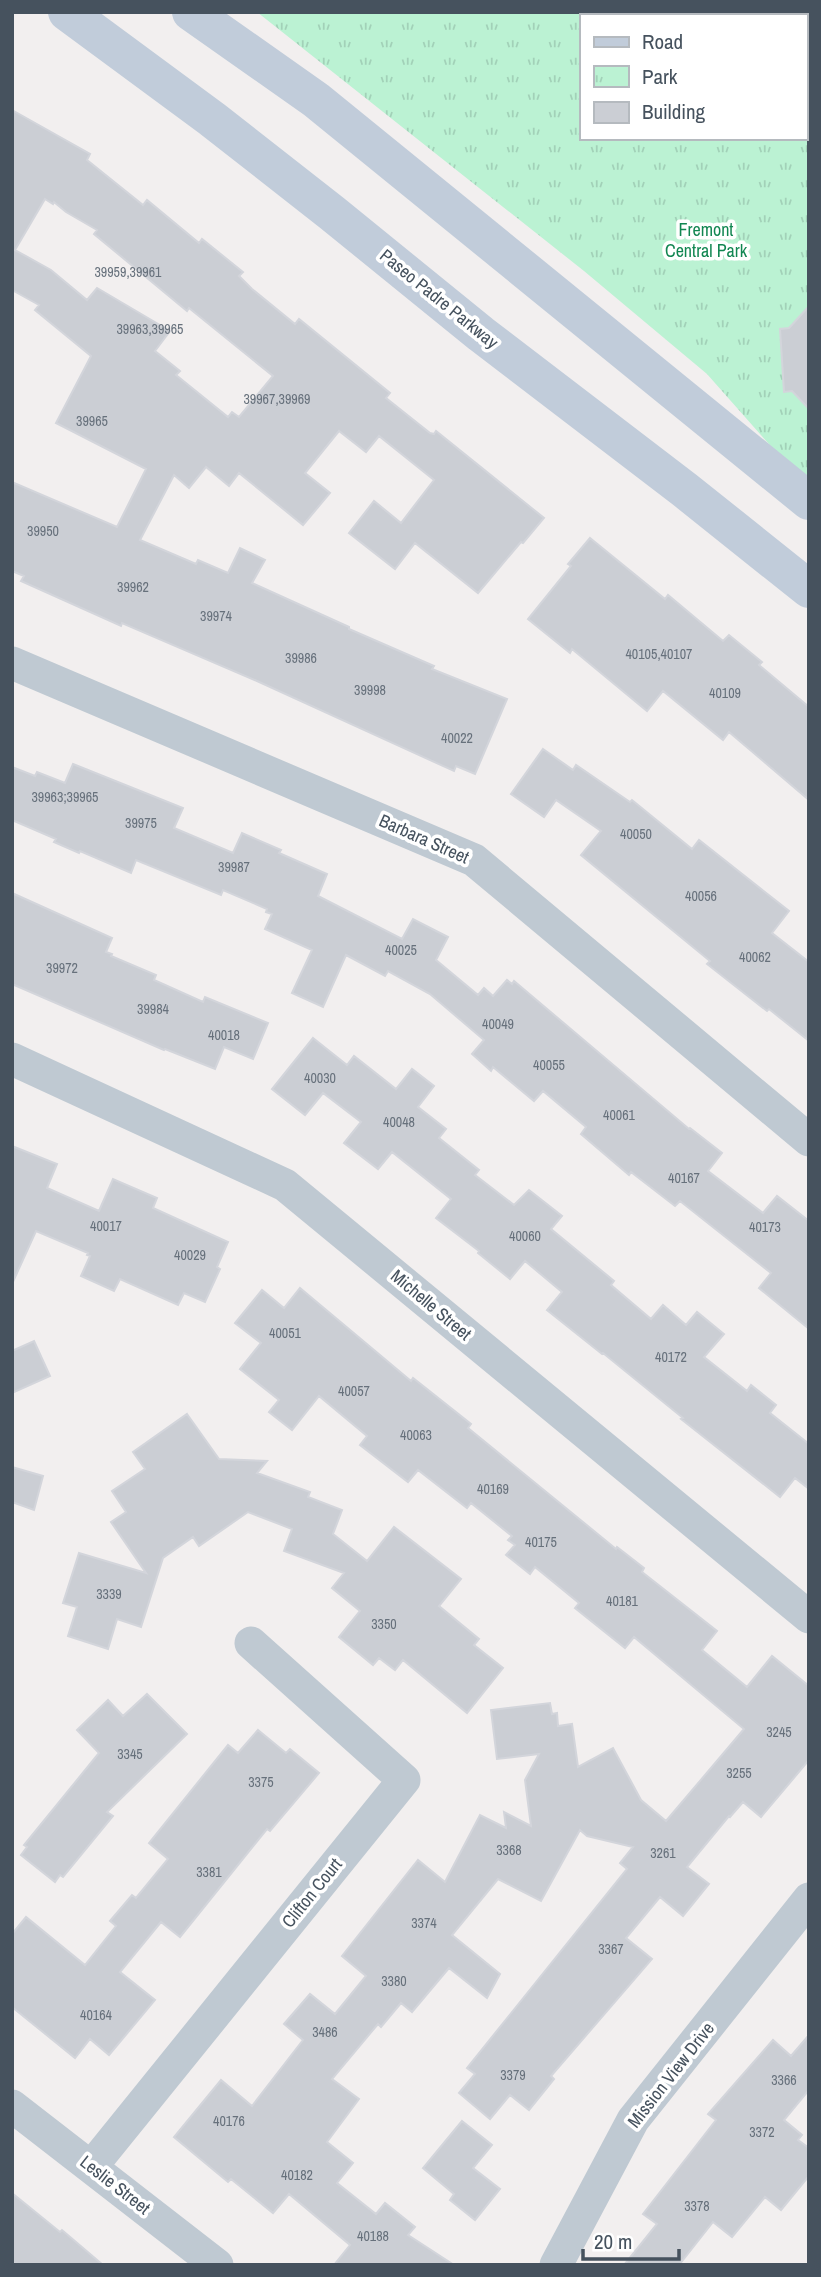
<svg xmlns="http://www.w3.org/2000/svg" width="821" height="2277" viewBox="0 0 821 2277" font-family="'Archivo Narrow',sans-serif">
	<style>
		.park { fill: url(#park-tufts); fill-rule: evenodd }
		.building { fill: #cbced4; stroke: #d3d5db; stroke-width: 2; fill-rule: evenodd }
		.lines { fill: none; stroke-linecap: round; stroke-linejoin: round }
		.street { stroke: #bfc9d2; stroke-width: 33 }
		.secondary { stroke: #c1ccda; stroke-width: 38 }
		.labels { text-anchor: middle; stroke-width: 7; stroke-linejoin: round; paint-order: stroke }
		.number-label { font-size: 14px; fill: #67717c }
		.park-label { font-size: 18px; fill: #118651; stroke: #fff }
		.street-label { font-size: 18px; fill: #46525e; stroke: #fff }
	</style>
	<defs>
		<pattern id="park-tufts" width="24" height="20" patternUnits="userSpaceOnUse" patternTransform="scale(1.75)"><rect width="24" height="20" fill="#bbf2d3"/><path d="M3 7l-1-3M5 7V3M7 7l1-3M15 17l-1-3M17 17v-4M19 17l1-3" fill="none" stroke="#a2d1b8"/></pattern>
	</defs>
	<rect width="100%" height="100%" fill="#f2efef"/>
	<path class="park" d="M257 12H809V479L776 452 707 374 584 271ZM581 16H805V138H581Z"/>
	<path class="building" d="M12 110 90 154 87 160 143 205 147 200 199 243 202 239 243 272 239 276 252 289 295 324 299 319 390 393 386 398 430 433 434 434 436 431 544 518 523 543 521 542 478 593 415 543 395 569 349 533 374 501 401 523 434 480 379 436 366 452 339 431 305 473 330 493 303 525 239 473 229 486 206 467 189 488 174 475 140 540 196 564 198 560 228 573 240 548 265 560 252 583 349 627V629L434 666 432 669 507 699 475 774 456 766 454 771 257 681 122 623 121 626 88 611 21 581 24 576 12 571V482L117 527 146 469 56 423 91 356 35 310 39 305 12 290ZM45 199 53 204 54 202 66 212 97 230 94 234 187 311 189 308 273 376 239 417 232 412 228 417 176 375 180 371 155 351 170 331 97 288 87 300 51 270 15 250Z
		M809 306V409L792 391 784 392 780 329 789 328Z
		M590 538 665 599 668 595 723 641 729 635 762 662 759 665 809 707V800L729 732 723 740 663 691 647 711 572 649 570 653 528 619 571 566 568 564Z
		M543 749 573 770 576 765 630 802 632 800 692 849 699 840 789 911 772 933 809 962V1041L769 1009 767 1011 707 964 710 961 581 855 601 831 556 800 544 817 511 794Z
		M73 764 183 808 174 828 233 853 242 833 281 850 279 853 327 874 318 896 402 939 413 919 448 937 436 960 478 995 484 988 493 996 507 980 512 984 514 981 689 1129 690 1128 722 1153 708 1171 763 1213 777 1196 809 1221V1329L759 1288 771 1273 680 1201 675 1206 631 1172 629 1175 581 1134 586 1127 543 1091 534 1101 493 1067 491 1071 472 1054 484 1040 430 994 388 971 385 976 346 955 323 1007 292 993 312 950 265 929 272 914 266 912 267 909 223 890 221 895 136 860 131 873 80 851 79 853 54 842 56 839 12 820V767L35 776 37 772 65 783Z
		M12 893 112 938 106 952 112 954 111 956 156 975 154 980 203 1002 205 997 268 1023 253 1059 224 1047 215 1069 165 1049 164 1050 12 984Z
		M313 1038 347 1065 354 1056 396 1089 412 1069 434 1086 418 1107 446 1129 439 1138 479 1170 475 1175 514 1205 529 1190 562 1216 551 1229 614 1281 611 1285 651 1319 663 1305 686 1325 697 1312 724 1334 704 1357 747 1391 751 1385 776 1405 770 1413 809 1444V1489L795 1478 780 1497 681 1419 683 1418 603 1353 602 1354 547 1310 562 1292 525 1261 510 1279 478 1253 479 1251 436 1218 451 1199 392 1152 378 1169 344 1143 361 1122 323 1093 305 1115 272 1089Z
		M12 1146 57 1164 47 1188 99 1211 113 1179 157 1198 153 1208 228 1242 217 1267 220 1269 205 1302 184 1293 178 1305 120 1279 114 1291 81 1276 90 1256 87 1255 88 1253 36 1231 12 1284Z
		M300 1288 411 1381 413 1378 471 1424 468 1428 616 1549 617 1547 644 1568 642 1572 717 1631 702 1650 747 1687 772 1656 809 1686V1760L761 1817 743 1802 730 1817 729 1816 687 1867 709 1884 683 1916 660 1897 626 1938 652 1959 551 2076 554 2079 529 2110 510 2095 490 2119 459 2093 475 2074 467 2068 627 1869 620 1863 633 1847 587 1836 580 1830 541 1901 498 1879 452 1935 500 1974 487 1998 449 1968 412 2012 401 2003 381 2027 378 2024 332 2079 359 2099 327 2142 353 2163 337 2183 376 2214 385 2203 415 2227 408 2235 454 2265H334L350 2245 289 2194 273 2213 231 2179 228 2182 174 2137 221 2080 252 2106 303 2040 284 2024 310 1994 335 2014 366 1976 342 1956 418 1860 445 1882 480 1815 506 1828 504 1812 531 1826 525 1780 539 1754 497 1759 491 1710 550 1703 552 1714 557 1713 558 1726 572 1724 578 1767 613 1748 641 1800 666 1821 744 1729 634 1637 625 1648 575 1608 579 1603 535 1567 530 1574 506 1555 515 1545 508 1540 512 1536 471 1503 467 1508 418 1470 408 1482 360 1445 367 1436 319 1396 292 1430 269 1412 279 1400 240 1369 261 1343 235 1323 262 1290 284 1308Z
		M34 1341 50 1376 12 1393V1351Z
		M187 1414 219 1459 267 1461 257 1473 310 1492 308 1497 342 1510 333 1534 367 1561 394 1527 461 1579 439 1606 479 1639 474 1645 503 1668 467 1713 403 1660 395 1670 379 1658 373 1665 339 1637 360 1611 332 1588 344 1573 284 1551 292 1529 248 1512 199 1546 193 1537 163 1558 141 1627 117 1619 108 1649 68 1636 77 1607 63 1603 79 1553 146 1573 111 1522 126 1512 112 1491 145 1469 133 1452Z
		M12 1467 43 1476 34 1510 12 1502Z
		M147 1694 187 1734 107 1812 113 1816 63 1877 60 1875 55 1882 21 1855 27 1847 24 1845 99 1753 77 1730 108 1700 123 1716Z
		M258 1730 286 1753 290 1749 319 1773 270 1831 267 1829 180 1937 161 1922 120 1972 155 2000 109 2055 90 2039 75 2058 12 2007V1934L26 1917 85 1965 116 1926 110 1921 132 1895 136 1898 168 1859 149 1843 228 1745 238 1753Z
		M809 2035V2090L784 2120 802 2135 798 2140 809 2148V2176L781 2210 765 2197 732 2237 713 2222 679 2265H624L657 2224 643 2214 716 2120 708 2114 773 2040 791 2056Z
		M462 2121 492 2145 473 2168 500 2189 475 2220 450 2200 454 2194 423 2168Z
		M12 2193 60 2232 62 2230 103 2265H12Z"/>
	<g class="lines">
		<path class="street" d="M12 663 474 860 809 1140
			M12 1059 285 1185 809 1617
			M12 2106 217 2265
			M92 2166 404 1780 251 1643
			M556 2265 633 2120 809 1899"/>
		<path class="secondary" d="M67 12 212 119 332 213 481 334 685 490 809 589
			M191 12 316 100 809 501"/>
	</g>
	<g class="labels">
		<g class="number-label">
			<text x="128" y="277">39959,39961</text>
			<text x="150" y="334">39963,39965</text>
			<text x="277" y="404">39967,39969</text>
			<text x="92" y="426">39965</text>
			<text x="43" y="536">39950</text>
			<text x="133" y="592">39962</text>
			<text x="216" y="621">39974</text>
			<text x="659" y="659">40105,40107</text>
			<text x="301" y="663">39986</text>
			<text x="370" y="695">39998</text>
			<text x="725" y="698">40109</text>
			<text x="457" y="743">40022</text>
			<text x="65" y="802">39963;39965</text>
			<text x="141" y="828">39975</text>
			<text x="636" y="839">40050</text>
			<text x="234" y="872">39987</text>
			<text x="701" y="901">40056</text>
			<text x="401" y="955">40025</text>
			<text x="755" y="962">40062</text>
			<text x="62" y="973">39972</text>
			<text x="153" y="1014">39984</text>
			<text x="498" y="1029">40049</text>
			<text x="224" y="1040">40018</text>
			<text x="549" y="1070">40055</text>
			<text x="320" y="1083">40030</text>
			<text x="619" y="1120">40061</text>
			<text x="399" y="1127">40048</text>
			<text x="684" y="1183">40167</text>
			<text x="106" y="1231">40017</text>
			<text x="765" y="1232">40173</text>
			<text x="525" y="1241">40060</text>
			<text x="190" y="1260">40029</text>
			<text x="285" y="1338">40051</text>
			<text x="671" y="1362">40172</text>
			<text x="354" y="1396">40057</text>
			<text x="416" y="1440">40063</text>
			<text x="493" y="1494">40169</text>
			<text x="541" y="1547">40175</text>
			<text x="109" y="1599">3339</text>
			<text x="622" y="1606">40181</text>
			<text x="384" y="1629">3350</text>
			<text x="779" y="1737">3245</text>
			<text x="130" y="1759">3345</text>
			<text x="739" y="1778">3255</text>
			<text x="261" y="1787">3375</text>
			<text x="509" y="1855">3368</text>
			<text x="663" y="1858">3261</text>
			<text x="209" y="1877">3381</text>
			<text x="424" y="1928">3374</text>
			<text x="611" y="1954">3367</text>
			<text x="394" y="1986">3380</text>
			<text x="96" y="2020">40164</text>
			<text x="325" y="2037">3486</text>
			<text x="513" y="2080">3379</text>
			<text x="784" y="2085">3366</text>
			<text x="229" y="2126">40176</text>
			<text x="762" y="2137">3372</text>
			<text x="297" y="2180">40182</text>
			<text x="697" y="2211">3378</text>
			<text x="373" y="2241">40188</text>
		</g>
		<g class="park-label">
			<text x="706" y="236">Fremont<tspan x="706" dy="21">Central Park</tspan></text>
		</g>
		<g class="street-label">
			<text transform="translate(439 299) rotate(39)" y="6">Paseo Padre Parkway</text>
			<text transform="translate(424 839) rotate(24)" y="6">Barbara Street</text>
			<text transform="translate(431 1305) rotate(40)" y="6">Michelle Street</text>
			<text transform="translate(312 1893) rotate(-51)" y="6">Clifton Court</text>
			<text transform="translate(671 2075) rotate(-52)" y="6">Mission View Drive</text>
			<text transform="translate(115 2185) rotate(38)" y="6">Leslie Street</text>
		</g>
	</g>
	<rect width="821" height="2277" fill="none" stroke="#46525e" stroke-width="28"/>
	<rect x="580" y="14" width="228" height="126" fill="#ffffff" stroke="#b5babf" stroke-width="2"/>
	<rect x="594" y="37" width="35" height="10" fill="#c1ccda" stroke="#b5babf" stroke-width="2"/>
	<text x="642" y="49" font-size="21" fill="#46525e">Road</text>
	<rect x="594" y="66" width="35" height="21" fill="url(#park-tufts)" stroke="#b5babf" stroke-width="2"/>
	<text x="642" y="84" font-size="21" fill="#46525e">Park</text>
	<rect x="594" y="102" width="35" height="21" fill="#cbced4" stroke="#b5babf" stroke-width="2"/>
	<text x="642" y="119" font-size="21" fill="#46525e">Building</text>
	<path d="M583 2249v10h96v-10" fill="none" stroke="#46525e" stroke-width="3.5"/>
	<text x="594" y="2249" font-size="21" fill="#46525e" stroke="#ffffff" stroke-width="5" paint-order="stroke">20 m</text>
</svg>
